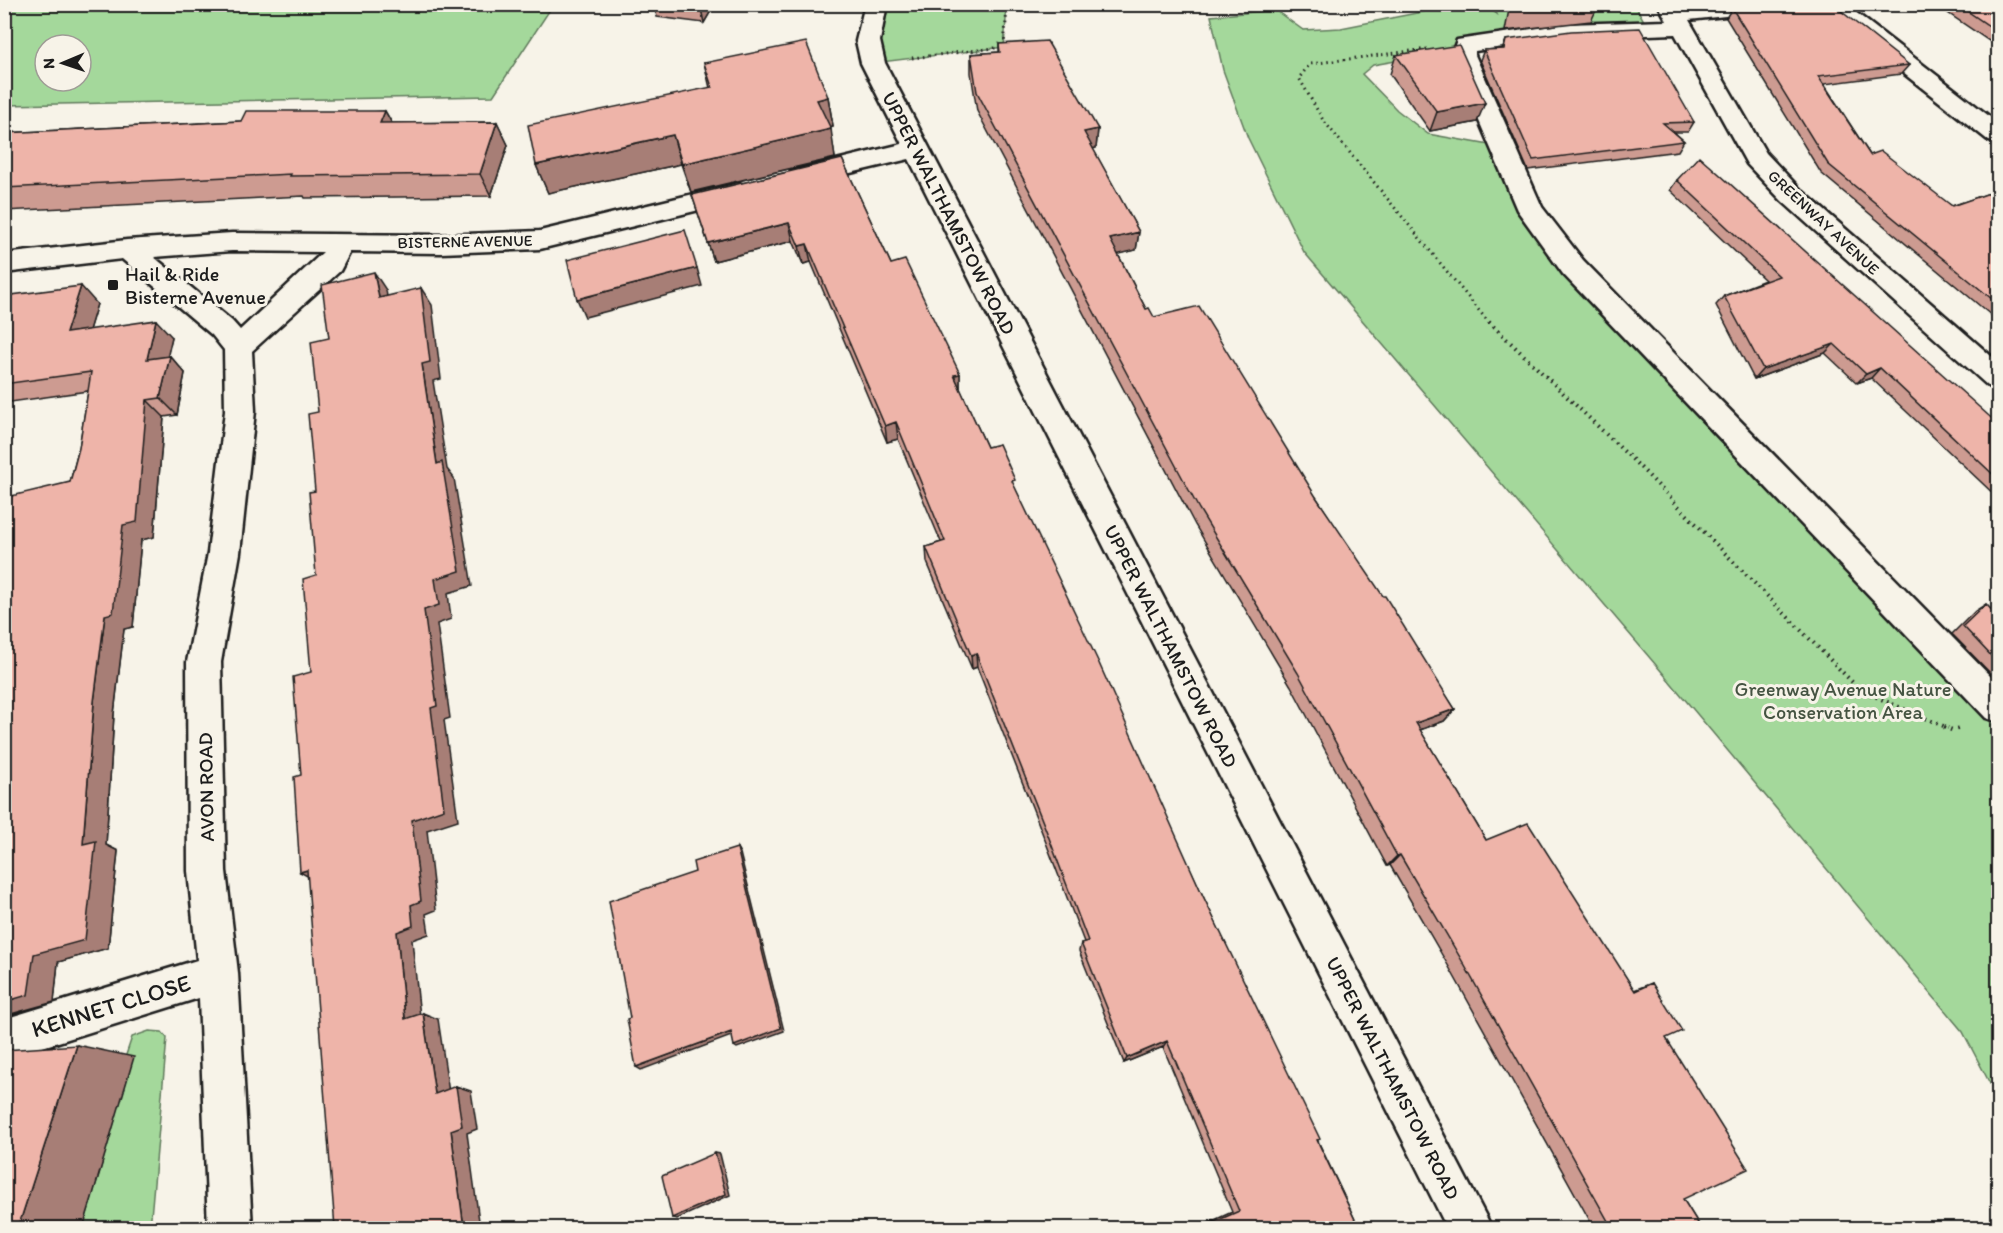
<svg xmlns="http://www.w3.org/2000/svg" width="2003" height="1233" viewBox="0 0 2003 1233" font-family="Itim,sans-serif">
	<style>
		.green { fill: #a4d89b; stroke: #607a5c; stroke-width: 1.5; fill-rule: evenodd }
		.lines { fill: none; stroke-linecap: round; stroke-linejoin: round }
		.minor-casing { stroke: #1c1c1c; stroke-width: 5 }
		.path-far2 { stroke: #1c1c1c; stroke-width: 3; stroke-dasharray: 1.5 4; stroke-linecap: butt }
		.path-far1 { stroke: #1c1c1c; stroke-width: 4; stroke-dasharray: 1.5 4.5; stroke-linecap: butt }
		.path { stroke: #1c1c1c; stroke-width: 4.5; stroke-dasharray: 1.5 5; stroke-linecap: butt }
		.minor { fill: #f7f3e8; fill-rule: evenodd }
		.wall { fill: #cd9b91; stroke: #1c1c1c; stroke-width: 1.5 }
		.shaded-wall { fill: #a77e76; stroke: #1c1c1c; stroke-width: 1.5 }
		.building { fill: #eeb4a9; stroke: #1c1c1c; stroke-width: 1.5 }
		.poi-dot { fill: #1c1c1c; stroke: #f7f3e8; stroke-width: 2 }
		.labels { text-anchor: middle; stroke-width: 6; stroke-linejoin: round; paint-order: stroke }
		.far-street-label { font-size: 16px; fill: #1c1c1c; stroke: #f7f3e8 }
		.street-label { font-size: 20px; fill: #1c1c1c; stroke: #f7f3e8 }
		.poi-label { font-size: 20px; fill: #1c1c1c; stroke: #f7f3e8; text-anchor: start }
		.park-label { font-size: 20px; fill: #455442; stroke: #f7f3e8 }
		.near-street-label { font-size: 24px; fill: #1c1c1c; stroke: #f7f3e8 }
	</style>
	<rect width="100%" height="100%" fill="#f7f3e8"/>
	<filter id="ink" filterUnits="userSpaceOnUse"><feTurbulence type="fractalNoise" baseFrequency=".0167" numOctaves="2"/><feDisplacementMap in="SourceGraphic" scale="12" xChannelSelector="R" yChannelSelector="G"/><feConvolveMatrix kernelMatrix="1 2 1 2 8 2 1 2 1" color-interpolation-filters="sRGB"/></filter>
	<g filter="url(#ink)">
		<path class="green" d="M4 5 5 4 553 5 493 96 5 105ZM45 45H81V81H45Z
			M876 5H1007L1004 47 873 63Z
			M1457 5H1484L1497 14 1493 5H1635L1648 28 1511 31 1418 57 1373 65 1362 74 1397 110 1428 134 1495 146 1578 253 1691 381 1923 616 1998 707V1099L1963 1032 1667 678 1304 252 1248 138 1223 70 1211 16 1275 10 1303 30 1341 28Z
			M149 1031 162 1032 167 1038 150 1228H83L133 1058H125L132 1037Z"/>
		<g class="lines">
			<defs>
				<path id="minor" d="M865 4H887L880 41 885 63 1492 1228H1447L909 159 800 185 791 183 787 177 791 171 902 144 861 63 856 41Z
					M1658 4H1680L1682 8 1708 4H1782L1779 9 1771 11 1689 20 1766 153 1800 189 1998 362V389L1988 386 1782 201 1747 164 1675 34 1566 38 1475 51V55L1542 207 1583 260 1998 684V722L1986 718 1563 274 1517 210 1451 55 1457 40 1566 24 1667 21Z
					M1816 4H1845L1998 123V143L1989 141Z
					M739 183 748 186 752 192 748 198 540 249 441 253 350 252 340 271 252 351 255 411 240 553 221 662 226 871 238 973 252 1228H208L199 998 4 1059V1019L197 960 188 871 187 662 208 553 225 411 224 350 212 335 122 259 4 273V254L127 240 232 233 441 235 540 231ZM232 251 323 252 240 330 232 321 154 257Z"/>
			</defs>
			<use href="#minor" class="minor-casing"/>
			<path class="path-far2" d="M1043 44H1052
				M1004 46 1007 9
				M1427 49 1310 64 1299 78 1323 120 1490 324
				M912 58 1003 47"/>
			<path class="path-far1" d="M1489 322 1635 462 1860 690 1948 728"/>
			<path class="path" d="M1944 727 1952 730 1961 728"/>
			<use href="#minor" class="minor"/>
		</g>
		<path class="wall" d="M654 4H715L704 23 657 17Z
			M1510 4H1599L1591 21 1505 31Z
			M1950 4H1998V47L1945 11Z
			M1732 8 1909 65 1901 74 1824 84 1870 155 1952 206 1998 190V321L1821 173 1726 18Z
			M1506 40 1694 122 1688 132H1674L1684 141 1678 151 1528 170 1480 60 1484 50H1502Z
			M999 44 1098 129 1096 148 1093 149 1139 232 1136 250 1118 254 1146 309 1316 497 1455 709 1444 721 1420 730 1486 840 1634 990 1652 983 1666 1038 1683 1199 1701 1228H1594L1449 967 1390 865 1387 866 1291 686 1195 525 977 111 971 73V54L999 52Z
			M1396 55 1477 122 1430 131 1390 74Z
			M704 63 828 97 833 126 830 127 835 158 691 192 681 164 548 193 536 165 710 88Z
			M385 111 392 123 497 122 508 145 491 196 305 198 304 196 4 211V133L241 121Z
			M842 159 891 264 960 374V389L987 447 1015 488 1203 896 1359 1228H1200L1199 1227 1232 1212 1163 1047 1124 1063 1079 951 1081 943 1084 942 1045 840 977 667 972 669 927 562 926 547 941 542 898 439 887 442 811 262 803 264 793 241 714 261 692 195Z
			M1677 180 1998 424V498L1871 378 1857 383 1825 353 1754 379 1716 305 1724 296 1765 280 1670 190Z
			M4 296 97 304 89 330 172 337 167 356H170L185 373 177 415 164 417 154 537 141 540 133 627 124 629 114 714 106 845 118 851 108 948 58 962 54 1002 11 1014 70 482 79 448 88 391 4 403Z
			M1986 604 1998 617V681L1952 634 1975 611Z"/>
		<path class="shaded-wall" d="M700 4H715L704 23Z
			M828 97 833 126 822 128 817 100Z
			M1485 103 1477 122 1430 131 1437 112Z
			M385 111 397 133 380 123Z
			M497 122 508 145 491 196 480 174Z
			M831 129 835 158 691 192 682 164Z
			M1098 129 1096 148 1082 151 1084 132Z
			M673 135 681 164 548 193 536 165Z
			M789 223 793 241 714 261 708 243Z
			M1139 232 1136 250 1108 257 1110 239Z
			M807 244 811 262 803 264 799 246Z
			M697 268 702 286 585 317 577 299Z
			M374 272 386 290 390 316 379 298Z
			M81 286 97 304 83 350 66 333Z
			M421 288 432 305 441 379 433 381 447 469 454 478 472 586 448 593 451 619 437 624 450 718 444 720 458 820 427 830 436 910 426 914 429 934 412 940 421 1026 405 1019 397 932 411 905 412 820 431 708 424 610 435 579 437 464 422 364Z
			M156 320 172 337 163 376 147 359Z
			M1834 344 1825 353 1754 379 1763 369Z
			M170 356 185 373 177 415 160 398Z
			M1880 368 1871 378 1857 383 1866 374Z
			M960 374V391L954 375Z
			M147 400 164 417 154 537 141 540 133 627 124 629 114 714 106 845 118 851 108 948 58 962 54 1002 11 1014 4 1013V1002L34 954 83 844 94 702 105 615Z
			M896 422 898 439 887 442 885 426Z
			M976 653 977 667 972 669 971 655Z
			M1455 709 1444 721 1406 735 1416 723Z
			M737 848 740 853 784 1031 737 1048 734 1046Z
			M1400 855 1390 865 1387 866 1397 856Z
			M307 870 318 882 300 872Z
			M423 1013 438 1019 450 1099 435 1094Z
			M731 1032 734 1035 641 1070 636 1067Z
			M1167 1041 1163 1047 1124 1063 1127 1058Z
			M77 1045 134 1057 83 1228H18Z
			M456 1086 471 1091 477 1129 467 1133 480 1228H464L451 1130Z
			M715 1153 720 1154 730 1195 677 1219 672 1218Z"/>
		<path class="building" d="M1770 4H1832L1909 65 1818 76 1870 155 1881 151 1952 206 1998 190V304L1828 164 1732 8Z
			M1957 4H1998V32Z
			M1640 28 1694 122 1663 123 1684 141 1533 160 1484 50 1504 49 1506 40 1571 31Z
			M1047 41 1098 129 1084 132 1139 232 1110 239 1146 309 1149 308 1154 317 1199 306 1316 497 1383 596H1385L1455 709 1416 723 1486 840 1528 823 1635 991 1652 983 1682 1031 1666 1038 1748 1169 1683 1199 1701 1228H1612L1461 959 1400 855 1397 856 1298 673 1199 509 977 92 971 54 1000 52 999 44Z
			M806 42 828 97 817 100 831 129 682 164 673 135 536 165 528 125 712 87 704 63Z
			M1459 45 1485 103 1437 112 1396 55Z
			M246 111H385L380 123 497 122 480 174 290 176 291 174 4 188V133L241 121Z
			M1699 156 1998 424V479L1880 368 1866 374 1834 344 1763 369 1724 296 1779 276 1677 180Z
			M842 159 891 264 905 260 960 374 954 375 987 447 999 444 1015 480 1012 481 1098 661 1203 896 1320 1139 1317 1140 1359 1228H1206L1205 1226 1239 1211 1167 1041 1127 1058 1081 943 1088 941 1046 830 976 653 971 655 926 547 945 541 896 422 885 426 807 244 799 246 789 223 708 243 692 195Z
			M685 230 697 268 577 299 567 260Z
			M374 272 379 298 421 288 430 362 422 364 437 464 442 462 460 571 435 579 439 605 424 610 437 706 431 708 444 809 412 820 421 901 411 905 413 926 397 932 405 1019 423 1013 435 1094 456 1086 462 1126 451 1130 464 1228H335L307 870 300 872 294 777 301 775 293 677 311 672 303 579 316 575 309 492 315 491 308 414 318 412 311 342 329 338 322 285Z
			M81 286 66 333 156 320 147 359 170 356 160 398 147 400 137 522 123 525 113 613 105 615 94 702 83 844 96 841 85 940 34 954 28 995 4 1002V510L7 497 70 482 79 448 91 372 4 384V296Z
			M1986 604 1998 617V663L1963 626Z
			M737 848 781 1028 734 1046 731 1032 636 1067 627 1019 630 1018 609 901 695 872 693 862Z
			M77 1045 18 1228H4V1050Z
			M715 1153 726 1194 672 1218 662 1176Z"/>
	</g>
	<rect class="poi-dot" x="107" y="279" width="12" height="12" rx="3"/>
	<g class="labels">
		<g class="far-street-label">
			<text transform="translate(1824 222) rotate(43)" y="6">GREENWAY AVENUE</text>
			<text transform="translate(465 241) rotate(-1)" y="6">BISTERNE AVENUE</text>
		</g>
		<g class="street-label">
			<text transform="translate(949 213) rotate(63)" y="7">UPPER WALTHAMSTOW ROAD</text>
			<text transform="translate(1171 646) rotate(63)" y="7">UPPER WALTHAMSTOW ROAD</text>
			<text transform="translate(206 787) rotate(-91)" y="7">AVON ROAD</text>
			<text transform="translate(1393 1078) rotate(63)" y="7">UPPER WALTHAMSTOW ROAD</text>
		</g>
		<g class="poi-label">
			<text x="125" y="281">Hail &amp; Ride<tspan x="125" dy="23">Bisterne Avenue</tspan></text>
		</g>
		<g class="park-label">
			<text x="1843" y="696">Greenway Avenue Nature<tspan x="1843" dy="23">Conservation Area</tspan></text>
		</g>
		<g class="near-street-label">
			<text transform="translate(111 1006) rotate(-17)" y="8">KENNET CLOSE</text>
		</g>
	</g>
	<rect width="2003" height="1233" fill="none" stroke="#f7f3e8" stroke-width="24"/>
	<rect x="12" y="12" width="1979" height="1209" fill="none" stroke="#1c1c1c" stroke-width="2" filter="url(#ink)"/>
	<g transform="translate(63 63) rotate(268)"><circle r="28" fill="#f7f3e8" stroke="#9f9d96" stroke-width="1.5"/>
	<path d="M0-4.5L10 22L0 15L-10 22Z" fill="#1c1c1c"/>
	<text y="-9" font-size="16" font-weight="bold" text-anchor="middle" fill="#1c1c1c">N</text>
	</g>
</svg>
